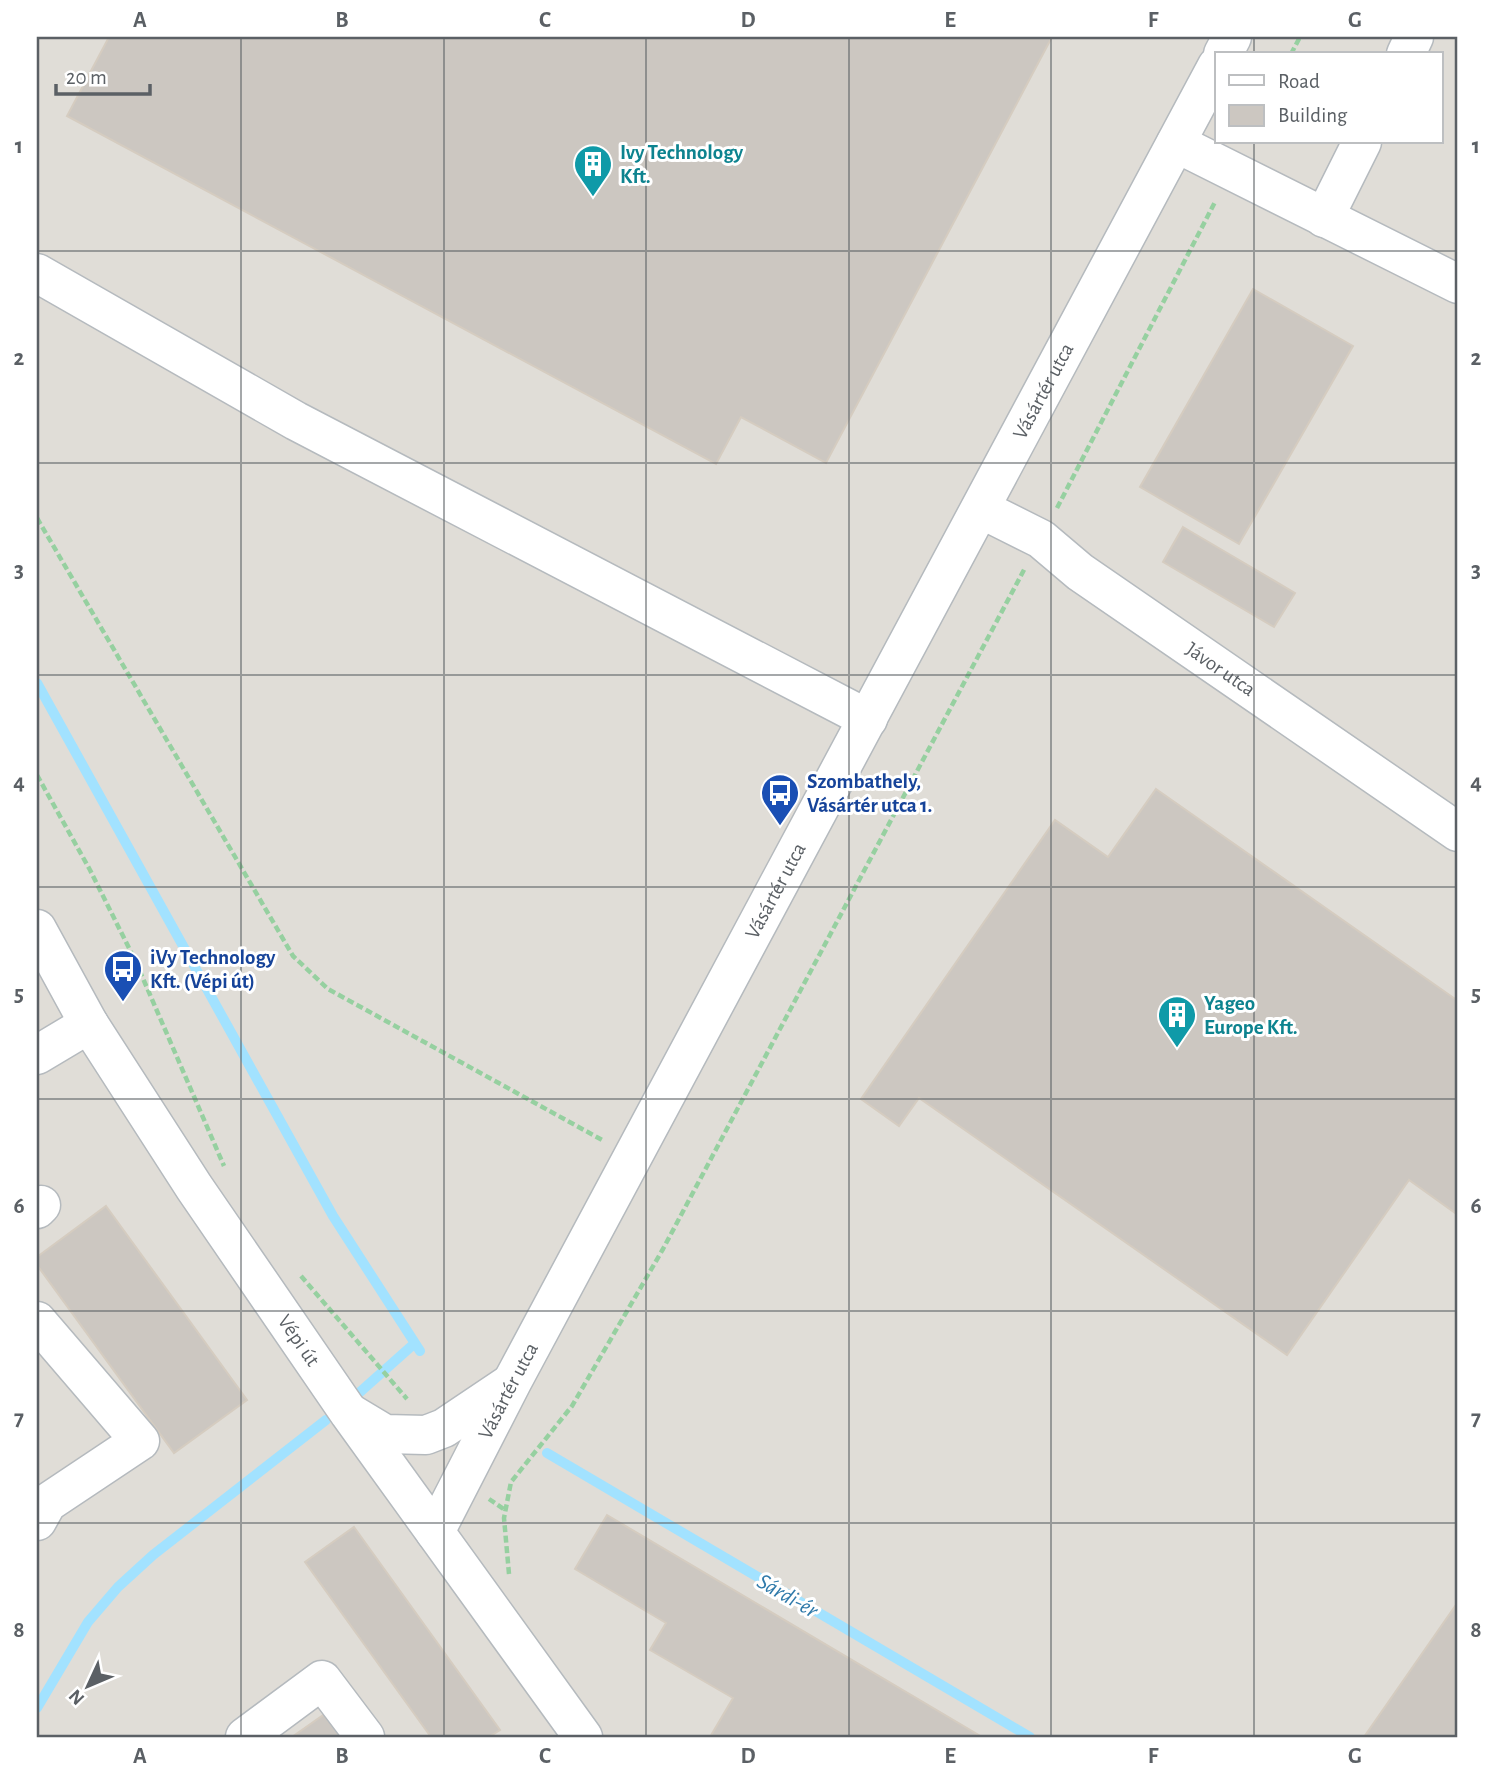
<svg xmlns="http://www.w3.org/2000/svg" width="1495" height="1774" viewBox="0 0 1495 1774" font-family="'Alegreya Sans',sans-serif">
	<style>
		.industrial { fill: #e0ddd7; fill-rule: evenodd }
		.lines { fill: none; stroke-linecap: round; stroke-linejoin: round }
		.stream { stroke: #a2e2ff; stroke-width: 10 }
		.building { fill: #ccc7c1; stroke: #d5ccc0; stroke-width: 2 }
		.minor-casing { stroke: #b5babe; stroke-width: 41 }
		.path { stroke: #96d0a0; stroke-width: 4.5; stroke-dasharray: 7 3.5; stroke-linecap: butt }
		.minor { stroke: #fff; stroke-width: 38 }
		.grid { fill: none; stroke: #5b6065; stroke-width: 2; stroke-opacity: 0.55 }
		.labels { text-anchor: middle; stroke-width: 6; stroke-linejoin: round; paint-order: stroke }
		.culture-label { font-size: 21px; font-weight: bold; fill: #0d838f; stroke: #fff; text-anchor: start }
		.street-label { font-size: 21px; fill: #5b6065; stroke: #fff }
		.transit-label { font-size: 21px; font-weight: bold; fill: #164399; stroke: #fff; text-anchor: start }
		.water-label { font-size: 23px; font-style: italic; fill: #307aaa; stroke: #fff }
		.neatline { fill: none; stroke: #5b6065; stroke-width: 2.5 }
		.grid-label { font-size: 23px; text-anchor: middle; font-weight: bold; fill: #5b6065 }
	</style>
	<rect width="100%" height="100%" fill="#efebe2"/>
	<path class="industrial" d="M37 37H1458V1737H37ZM1217 54H1441V142H1217Z"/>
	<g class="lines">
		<path class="stream" d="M37 683 333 1216 420 1351
			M360 1392 415 1343
			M547 1453 1030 1737
			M37 1708 88 1622 118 1587 153 1555 326 1420"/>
	</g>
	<path class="building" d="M109 37H1052L826 463 741 417 716 464 67 116Z
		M1253 289 1353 346 1239 544 1140 487Z
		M1183 527 1295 593 1274 627 1163 562Z
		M1156 789 1458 1001V1215L1409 1180 1287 1355 919 1098 899 1126 861 1099 1055 820 1108 857Z
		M106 1206 247 1400 174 1453 37 1265V1257Z
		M607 1515 982 1737H710L733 1698 650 1650 666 1623 575 1569Z
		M354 1527 500 1730 489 1737H431L305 1562Z
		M1458 1602V1737H1364Z
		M329 1711 348 1737H292Z"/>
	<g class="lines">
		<defs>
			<g id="minor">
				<path d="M1223 54 1232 37"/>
				<path d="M1406 54 1414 37"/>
				<path d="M1176 143 1458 284"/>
				<path d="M1324 218 1362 142"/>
				<path d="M37 273 296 421 868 719"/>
				<path id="s1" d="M981 509 1041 539 1080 572 1458 832"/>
				<path id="s2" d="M37 929 89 1024 194 1187 349 1413 583 1737"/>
				<path d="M37 1055 89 1024"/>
				<path d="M37 1209 41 1205"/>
				<path d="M37 1321 140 1441 47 1503 37 1521"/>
				<path d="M350 1413 385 1434 426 1435 444 1428 511 1383"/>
				<path id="s3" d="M435 1532 512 1382 1217 66"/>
				<path d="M245 1737 322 1680 365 1737"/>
			</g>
		</defs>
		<use href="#minor" class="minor-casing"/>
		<path class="path" d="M1291 54 1300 37
			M1057 508 1215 202
			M37 518 293 956 328 989 604 1141
			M37 775 90 870 135 960 224 1166
			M301 1276 407 1399
			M489 1499 505 1510
			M509 1574 504 1518 511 1482 572 1406 663 1249 1025 568"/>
		<use href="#minor" class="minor"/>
	</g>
	<path class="grid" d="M241 37V1737M444 37V1737M646 37V1737M849 37V1737M1051 37V1737M1254 37V54M1254 142V1737M37 251H1458M37 463H1458M37 675H1458M37 887H1458M37 1099H1458M37 1311H1458M37 1523H1458"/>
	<defs>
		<symbol id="building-pin" viewBox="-11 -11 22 30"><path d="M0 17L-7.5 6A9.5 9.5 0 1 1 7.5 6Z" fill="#0f9aa8" stroke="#fff"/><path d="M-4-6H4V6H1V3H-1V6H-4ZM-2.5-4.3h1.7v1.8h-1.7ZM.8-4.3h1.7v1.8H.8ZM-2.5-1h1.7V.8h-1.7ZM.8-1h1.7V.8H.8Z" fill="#fff"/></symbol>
		<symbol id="bus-pin" viewBox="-11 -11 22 30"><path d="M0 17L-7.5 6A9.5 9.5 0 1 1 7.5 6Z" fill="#1a4fb4" stroke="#fff"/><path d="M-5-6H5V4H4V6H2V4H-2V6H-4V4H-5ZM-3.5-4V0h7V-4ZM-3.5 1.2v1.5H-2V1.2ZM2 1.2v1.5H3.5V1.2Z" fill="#fff"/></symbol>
	</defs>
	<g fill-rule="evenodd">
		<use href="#building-pin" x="571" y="142" width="44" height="60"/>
		<use href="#bus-pin" x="758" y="771" width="44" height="60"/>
		<use href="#bus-pin" x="101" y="947" width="44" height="60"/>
		<use href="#building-pin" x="1155" y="993" width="44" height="60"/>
	</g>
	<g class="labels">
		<g class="culture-label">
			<text x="620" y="159">Ivy Technology<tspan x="620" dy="24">Kft.</tspan></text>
			<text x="1204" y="1010">Yageo<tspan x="1204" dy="24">Europe Kft.</tspan></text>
		</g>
		<g class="street-label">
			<text dy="7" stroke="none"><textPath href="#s3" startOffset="1293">Vásártér utca</textPath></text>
			<text dy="7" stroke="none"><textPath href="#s1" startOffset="289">Jávor utca</textPath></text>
			<text dy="7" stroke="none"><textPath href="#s3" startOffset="726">Vásártér utca</textPath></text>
			<text dy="7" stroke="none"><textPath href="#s2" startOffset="488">Vépi út</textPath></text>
			<text dy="7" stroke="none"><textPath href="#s3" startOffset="159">Vásártér utca</textPath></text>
		</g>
		<g class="transit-label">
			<text x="807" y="788">Szombathely,<tspan x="807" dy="24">Vásártér utca 1.</tspan></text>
			<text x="150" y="964">iVy Technology<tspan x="150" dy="24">Kft. (Vépi út)</tspan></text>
		</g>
		<g class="water-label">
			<text transform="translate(788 1595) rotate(30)" y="8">Sárdi-ér</text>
		</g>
	</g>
	<rect width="1495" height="1774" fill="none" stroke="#ffffff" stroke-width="77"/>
	<rect x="1215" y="52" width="228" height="91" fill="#ffffff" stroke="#bdbfc1" stroke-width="2"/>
	<rect x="1229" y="75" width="35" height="10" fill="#ffffff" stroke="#bdbfc1" stroke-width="2"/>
	<text x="1278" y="88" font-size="21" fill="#5b6065">Road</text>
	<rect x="1229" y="105" width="35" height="21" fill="#ccc7c1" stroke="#bdbfc1" stroke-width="2"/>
	<text x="1278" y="122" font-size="21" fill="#5b6065">Building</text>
	<g transform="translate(88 1686) rotate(226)" stroke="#ffffff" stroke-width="5" paint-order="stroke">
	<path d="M0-5L12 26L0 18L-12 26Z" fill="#5b6065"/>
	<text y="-10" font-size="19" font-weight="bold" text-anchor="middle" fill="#5b6065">N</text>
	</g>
	<path d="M56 84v10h94v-10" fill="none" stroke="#5b6065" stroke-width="3.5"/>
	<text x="66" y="84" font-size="21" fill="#5b6065" stroke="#ffffff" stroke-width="5" paint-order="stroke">20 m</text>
	<rect x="38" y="38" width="1418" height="1698" class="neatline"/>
	<g class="grid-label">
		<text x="140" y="27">A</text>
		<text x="342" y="27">B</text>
		<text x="545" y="27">C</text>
		<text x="748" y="27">D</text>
		<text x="950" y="27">E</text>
		<text x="1153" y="27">F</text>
		<text x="1355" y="27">G</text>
		<text x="19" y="153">1</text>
		<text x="1476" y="153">1</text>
		<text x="19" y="365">2</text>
		<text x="1476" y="365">2</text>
		<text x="19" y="577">3</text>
		<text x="1476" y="577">3</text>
		<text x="19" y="789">4</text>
		<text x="1476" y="789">4</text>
		<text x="19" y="1001">5</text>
		<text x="1476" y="1001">5</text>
		<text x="19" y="1213">6</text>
		<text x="1476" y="1213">6</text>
		<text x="19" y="1425">7</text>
		<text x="1476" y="1425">7</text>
		<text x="19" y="1637">8</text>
		<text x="1476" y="1637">8</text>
		<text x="140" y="1763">A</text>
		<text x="342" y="1763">B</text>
		<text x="545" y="1763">C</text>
		<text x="748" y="1763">D</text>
		<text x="950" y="1763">E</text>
		<text x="1153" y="1763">F</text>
		<text x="1355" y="1763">G</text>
	</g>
</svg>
